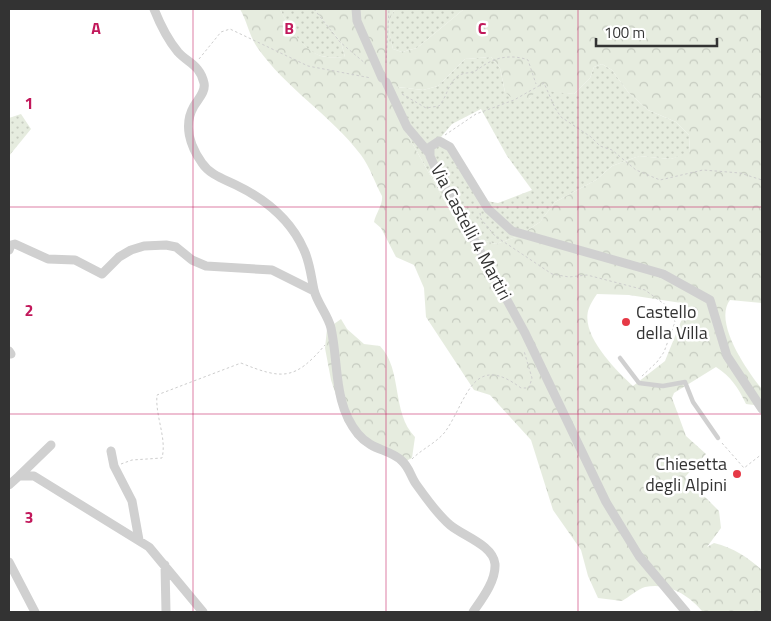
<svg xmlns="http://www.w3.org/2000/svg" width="771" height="621" viewBox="0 0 771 621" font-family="'Titillium Web',sans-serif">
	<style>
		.grass { fill: url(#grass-dots); fill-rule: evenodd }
		.forest { fill: url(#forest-crowns); fill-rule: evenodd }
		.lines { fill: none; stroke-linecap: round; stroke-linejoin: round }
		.path { stroke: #cdcdcd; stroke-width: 1; stroke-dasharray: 2.5 2.5; stroke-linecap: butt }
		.lane { stroke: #d0d0d0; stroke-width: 4.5 }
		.street { stroke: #d0d0d0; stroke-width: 9 }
		.grid { fill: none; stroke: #c2185b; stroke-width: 1; stroke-opacity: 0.55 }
		.poi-dot { fill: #e63946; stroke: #fff; stroke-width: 2 }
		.labels { text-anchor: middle; stroke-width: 5; stroke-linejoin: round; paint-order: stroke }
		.street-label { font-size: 18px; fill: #333; stroke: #fff }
		.poi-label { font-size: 18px; fill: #333; stroke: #fff; text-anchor: start }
		.grid-label { font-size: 16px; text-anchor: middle; font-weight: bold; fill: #c2185b; stroke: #fff; stroke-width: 5; stroke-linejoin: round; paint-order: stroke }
	</style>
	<defs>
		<pattern id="grass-dots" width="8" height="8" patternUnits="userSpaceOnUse" patternTransform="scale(1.25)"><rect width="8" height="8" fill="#e6ecdf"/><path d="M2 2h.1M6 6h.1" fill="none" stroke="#c6cbc0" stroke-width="1.8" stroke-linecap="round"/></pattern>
		<pattern id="forest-crowns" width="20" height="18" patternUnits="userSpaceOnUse" patternTransform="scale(1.25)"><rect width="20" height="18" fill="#e6ecdf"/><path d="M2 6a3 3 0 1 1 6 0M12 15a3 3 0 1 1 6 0" fill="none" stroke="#c6cbc0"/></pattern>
	</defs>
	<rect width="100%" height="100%" fill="#fff"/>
	<path class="grass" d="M280 9H314L341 42 345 57C338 57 329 58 321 56 302 50 288 26 280 9Z
		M395 9H464L417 48 402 52 393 49C389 33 386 23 395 9Z
		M491 57 500 68 505 92 529 99 537 89 574 94 590 78 594 67 602 64 612 70 628 92 648 110 676 122 689 135 690 153 671 159 639 156 612 166 596 180 555 202 540 222 519 236 496 244 482 240 468 231 449 209 406 132 397 87 423 90 438 86 465 59ZM481 109 507 156 532 190 498 203 481 200 445 139 441 137 452 124Z
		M21 114 31 129 9 156V118Z"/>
	<path class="forest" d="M240 9H280C288 26 302 49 321 56 328 58 338 57 345 57L341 42 314 9H395C386 23 389 33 393 49L402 52 417 48 464 9H762V303L730 300C713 322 747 371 762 389V406L746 404C738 387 731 377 716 367L674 393 672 398 686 436 706 454 685 477 719 511 721 528 707 547 714 543C734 548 747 557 762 570V612H703C689 595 668 582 645 587 638 589 629 597 622 601L598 598 588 576 581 550 553 510 531 440 490 395 474 390 426 317 424 288 414 265 396 257 381 228 374 222C376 213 383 205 382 196 375 183 370 167 361 155 331 115 286 89 257 47 249 35 247 21 240 9ZM491 57 500 68 505 92 517 103 529 99 537 90 574 94 590 78 594 67 602 64 612 70 628 92 648 110 676 122 689 135 690 152 671 159 639 156 612 166 596 180 555 202 540 222 519 236 496 244 482 240 468 231 449 209 406 132 398 87 423 90 438 86 465 59ZM597 294 629 295 688 304 665 361 633 386C616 370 579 334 589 308 591 303 594 298 597 294Z
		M341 319 347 329 364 344 380 346C403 370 391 412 415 437L412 458 402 463 364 445 345 422 331 380 325 348 327 329Z"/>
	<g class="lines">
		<path class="path" d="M314 9 340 42 366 64
			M199 59 221 32 230 29 308 66 371 78
			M386 63 389 9
			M402 94 426 108 439 106C447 97 448 83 458 76 462 73 468 73 473 72 478 70 482 66 486 64 499 56 515 55 528 60L536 84
			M445 135 476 114 514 100 544 83 555 108 561 117 591 137 600 146 612 150 636 170 660 180 703 170 740 173 762 180
			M480 213 481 219 495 236 552 274 569 277 587 275 645 290 671 309 675 322 664 352 657 362 641 377
			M722 443 744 468 762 454
			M412 459C422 449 436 443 445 432 467 401 472 351 521 388H529L532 378 524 351
			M121 464 132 460 162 458C167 438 155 416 157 395L241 363C283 380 295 380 325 345"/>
		<path class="lane" d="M620 358 639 383 663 386 685 382 693 402 718 438"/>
		<path class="street" d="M154 9C160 24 167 39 178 52 188 63 200 65 204 83 206 92 198 99 194 106 183 125 190 146 202 163 210 175 224 179 236 185 265 199 291 220 304 250 310 263 311 276 314 290 317 303 328 315 331 328 339 364 333 404 358 434 372 451 390 449 402 461 409 467 411 477 416 484 426 498 437 514 450 525 463 536 493 545 495 564 496 581 482 599 473 612
			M356 9 357 21 382 78
			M386 82 407 127 429 153
			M9 250 11 245 15 244 48 259 75 260 102 274 119 257 131 250 144 246 166 245 176 247 192 260 206 266 272 270 314 291
			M9 351 11 354
			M111 451 114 466 132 501 139 540
			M19 476 51 445
			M9 485 19 476H34L149 547 203 612
			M9 562 35 612
			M165 565 166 612
			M686 612 639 556 606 502 525 333 438 174 430 156V147L439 141 450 147 488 209 512 231 663 274 710 300 727 356 762 409"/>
	</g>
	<path class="grid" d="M193 9V612M386 9V612M578 9V612M9 207H762M9 414H762"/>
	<g class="poi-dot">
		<circle cx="626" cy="322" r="5"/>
		<circle cx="737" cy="474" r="5"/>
	</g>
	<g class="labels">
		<g class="street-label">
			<text transform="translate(471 232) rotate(62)" y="6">Via Castelli 4 Martiri</text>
		</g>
		<g class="poi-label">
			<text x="636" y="318">Castello<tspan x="636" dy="21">della Villa</tspan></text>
			<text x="727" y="470" text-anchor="end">Chiesetta<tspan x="727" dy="21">degli Alpini</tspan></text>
		</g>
	</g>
	<g class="grid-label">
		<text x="96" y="34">A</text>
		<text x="289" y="34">B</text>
		<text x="482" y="34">C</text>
		<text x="29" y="109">1</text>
		<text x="29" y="316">2</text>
		<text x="29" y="523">3</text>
	</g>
	<rect width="771" height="621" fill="none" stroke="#333333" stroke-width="20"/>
	<path d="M596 38v8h121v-8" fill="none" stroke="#333333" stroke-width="2.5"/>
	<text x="604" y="38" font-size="15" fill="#333333" stroke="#ffffff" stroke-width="4" paint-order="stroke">100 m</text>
</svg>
